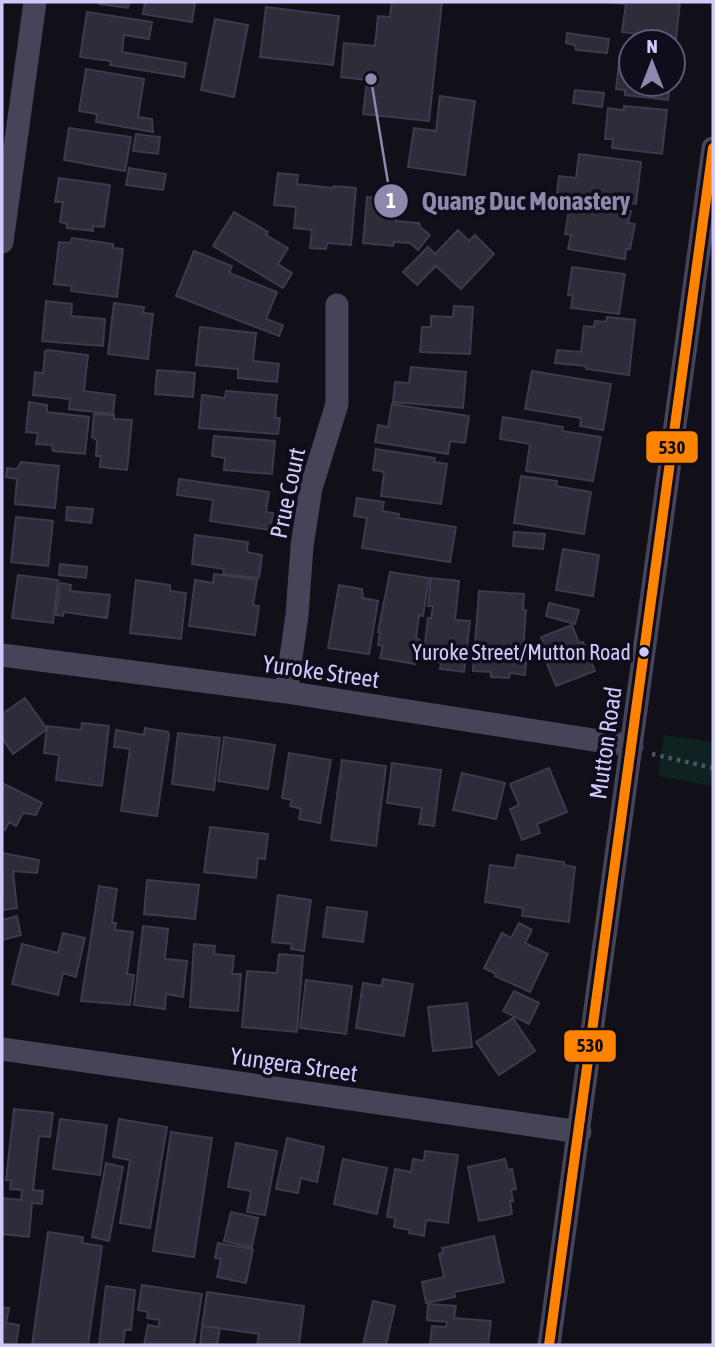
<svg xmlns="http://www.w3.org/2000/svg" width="715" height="1347" viewBox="0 0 715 1347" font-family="'Asap Condensed',sans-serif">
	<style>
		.green { fill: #0f2222 }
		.building { fill: #2f2c3a; stroke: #3c3a4c; stroke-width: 2 }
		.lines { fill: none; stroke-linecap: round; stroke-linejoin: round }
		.path { stroke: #495661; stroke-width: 4.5; stroke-dasharray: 3.5 5; stroke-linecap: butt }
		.street { stroke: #464459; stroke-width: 23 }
		.bus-1-casing { stroke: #0f0c1b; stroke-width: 16 }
		.bus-1 { stroke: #ff8200; stroke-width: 10 }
		.bus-dot { fill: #d0c9fc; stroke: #0f0c1b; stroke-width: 2.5 }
		.labels { text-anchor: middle; stroke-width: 7; stroke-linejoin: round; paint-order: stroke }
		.bus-label { font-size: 22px; fill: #d0c9fc; stroke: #0f0c1b; text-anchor: end }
		.street-label { font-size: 24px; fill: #d0c9fc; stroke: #0f0c1b }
		.leader { fill: none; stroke: #8d88ac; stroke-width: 2.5 }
		.callout-dot { fill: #8d88ac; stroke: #0f0c1b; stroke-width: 2.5 }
		.mark-label { font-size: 21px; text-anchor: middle; font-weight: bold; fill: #fff }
		.callout-label { font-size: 26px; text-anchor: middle; font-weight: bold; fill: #8d88ac; stroke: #0f0c1b; stroke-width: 7; stroke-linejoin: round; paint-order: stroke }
		.line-badge { stroke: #0f0c1b; stroke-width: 2.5 }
		.pale-badge-label { font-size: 19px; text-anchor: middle; font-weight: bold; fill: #111 }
	</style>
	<rect width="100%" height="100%" fill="#111018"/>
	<path class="green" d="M664 735 713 742V786L658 776Z"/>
	<path class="building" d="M99 2H129L128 8 99 4Z
		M145 2H195L192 22 143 14Z
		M392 2H442L429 121 363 114 367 80 341 77 344 43 375 46 378 16 390 17Z
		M606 2H680L676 39 622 32 626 4Z
		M266 7 339 16 333 65 260 57Z
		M87 12 152 22 149 39 124 35 122 52 186 63 184 77 110 65 111 61 80 57Z
		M215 19 248 25 234 97 201 90Z
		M567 33 609 39 607 53 576 50 575 45 566 43Z
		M620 54 631 56V84H670L668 100 625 95V90L616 89Z
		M86 69 144 79 138 117 152 119 153 132 96 122 97 114 79 111Z
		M575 90 604 93 602 107 573 103Z
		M440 96 475 101 465 175 408 167 414 128 436 131Z
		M624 106 667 110 662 154 612 148 613 139H605L608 108 624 110Z
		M69 128 131 137 125 171 64 160Z
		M136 134 160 137 158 154 133 151Z
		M579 154 641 162 636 204 557 194 559 176 576 178Z
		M129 168 166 174 163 190 126 185Z
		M278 173 298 175 297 184 333 188 334 186 356 188 351 245 327 243 326 249 310 248 312 230 294 228 296 207 274 205Z
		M59 178 110 185 104 227 93 226V231L67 228V224L60 222 63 202H55Z
		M367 197 398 200 396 221 419 223 421 228 430 235 418 250 410 243 394 242 393 246 363 243Z
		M570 205 604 211 605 206 631 211 628 223 635 224 630 249H626L625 259 568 249 571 235 565 234Z
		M234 212 268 232 266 235 288 248 278 264 292 273 283 288 213 246Z
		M458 230 469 241 475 235 494 254 461 289 436 266 417 285 403 272 428 247 435 254Z
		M72 238 113 244V248L123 249 117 297 71 291 72 286 54 284 59 242 70 243Z
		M194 251 232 266 229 273 277 292 266 319 283 325 279 336 176 296Z
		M572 267 625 274 619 314 571 308 573 296 568 295Z
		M46 301 72 304 71 316 105 319 103 346 42 341Z
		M114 303 144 307 143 313 153 314 148 359 108 354Z
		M454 306 473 307 470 354 420 352 422 327H431V316L453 317Z
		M607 317 635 320 629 375 586 369V366L555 363 557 350 581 352 584 326 594 327 595 321 606 322Z
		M200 327 256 333 253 361 279 364 277 382 238 378V369L196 365Z
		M48 350 88 355 84 391 115 395 113 414 69 409 70 399 33 395 35 372 43 373 45 351Z
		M411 367 466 372 463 408 393 402 395 382 409 383Z
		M157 370 195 373 193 397 155 394Z
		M532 371 611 384 603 430 580 426 581 418 525 409Z
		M226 391 277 395 275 418H280L278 434 199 428 202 395 225 398Z
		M29 402 47 405V412L89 417 85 454 53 451 52 445 36 444 38 433 26 432Z
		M392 404 469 416 465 443 450 441 448 454 375 442 378 425 388 427Z
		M94 414 114 415V419L132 420 127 470 100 467 101 456H96L97 440 92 437Z
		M503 417 563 427 562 431 601 437 593 481 526 471 530 444 500 439Z
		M214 436 275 441 272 474 224 470 225 458 212 456Z
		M376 449 435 458 434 462 447 464 441 504 381 496 384 472 373 470Z
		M21 462 59 466 55 508 15 504 17 479 6 477 7 468 17 469Z
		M521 476 557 481 556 486 591 492 584 534 514 523Z
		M179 479 269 492 266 512 273 513 270 530 210 521 213 500 177 495Z
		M357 498 384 502 382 511 399 514 398 518 456 527 450 562 362 548 367 518 354 516Z
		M67 507 93 509 91 523 66 520Z
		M16 517 53 521 48 566 11 562Z
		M514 532 545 534 543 549 513 546Z
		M195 535 248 542 247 552 262 555 259 578 223 574 224 569 192 564Z
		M563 549 599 555 593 596 556 590Z
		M60 564 87 567 86 578 59 575Z
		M390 572 429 578 423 616 419 615 416 638 420 640 415 664 380 658 383 646 378 645 380 632H378Z
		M214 574 257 580 253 605 259 606 255 635 189 626 195 580 213 583Z
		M18 575 58 580 53 623 12 618Z
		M431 578 459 581 455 620 470 621 464 672 440 669 441 662 423 660 428 618 431 619 433 606H428Z
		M136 580 170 585V591L186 593 181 639 130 633Z
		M60 583 71 585 70 591 110 595 107 618 64 612 63 616 56 615Z
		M339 585 362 589 363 598 378 601 369 654 328 648Z
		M479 591 524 594 523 610H526L523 651 527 652 525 675 510 673 509 678 491 677V672L473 671Z
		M549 603 579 610 575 624 546 616Z
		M572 625 579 643 583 642 595 671 556 686 547 664 551 663 541 637Z
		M25 698 47 729 13 754 2 738V714Z
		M82 723 109 726 102 786 56 780 59 755 44 753 47 726 81 730Z
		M145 728 168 732 169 735 157 816 121 811 130 749 114 747 116 730 144 735Z
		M178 733 220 738 214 790 172 784Z
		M224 737 275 745 268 789 218 781Z
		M289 753 331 760 320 823 299 819 301 809 290 806 292 800 282 798Z
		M342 760 386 766 376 846 331 840Z
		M392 763 441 770 434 826 419 824 422 808 387 803Z
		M549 768 567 812 537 824 540 833 522 840 510 809 519 805 510 784Z
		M462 773 505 783 496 819 453 810Z
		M2 783 42 803 36 815 23 813 16 826 9 822 5 830 2 828Z
		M210 827 268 834 265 859 258 858 256 878 204 872Z
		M2 853 39 860 37 873 13 871 17 908 2 910Z
		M517 855 564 862V865L575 867 569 922 522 916 523 908 485 902 490 865 515 868Z
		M147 880 199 885 195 919 144 914Z
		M99 886 117 889 112 923H116L115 930 133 932 127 974 134 975 130 1005 81 1001Z
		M278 895 311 900 304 951 291 949 292 944 272 942Z
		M327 907 367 912 363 942 323 937Z
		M17 916 21 935 2 940V920Z
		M519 923 532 930 525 943 548 954 530 992 495 976 496 974 484 968 502 933 511 938Z
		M143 926 168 929 165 959 187 961 183 997 166 994 165 1009 134 1005Z
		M63 933 85 938 76 977 63 973 58 995 12 984 22 944 58 953Z
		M194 944 215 946 214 954 234 956 232 974H241L238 1011 190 1007Z
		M279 954 303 956 297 1032 242 1027 247 971 277 973Z
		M383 979 413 984 404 1036 356 1028 363 983 382 986Z
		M306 980 352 986 346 1034 300 1028Z
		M514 991 539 1003 529 1024 503 1011Z
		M467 1003 472 1047 433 1051 428 1007Z
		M513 1018 535 1051 499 1075 476 1042Z
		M14 1109 53 1113 50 1137 39 1136 33 1190 43 1191 42 1204 32 1203 29 1237 2 1234V1198L21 1200 22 1190 10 1189 11 1180H6Z
		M60 1119 107 1125 100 1175 53 1169Z
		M119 1119 167 1127 150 1228 120 1223 130 1160 113 1157Z
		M171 1132 212 1138 194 1257 153 1251Z
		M287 1138 324 1147 317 1182 301 1178 298 1193 276 1189Z
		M236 1143 277 1151 265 1215 247 1212 251 1191 228 1187Z
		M425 1151 458 1155 448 1223 426 1220 424 1236 409 1233 410 1230 394 1227 395 1218 387 1217 395 1169 411 1172 413 1159 424 1161Z
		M343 1159 387 1168 377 1214 334 1204Z
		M505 1159 508 1170 512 1169 516 1189 511 1190 513 1201H510L512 1214 479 1221 468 1167Z
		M106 1163 123 1167 109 1241 92 1237Z
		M231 1212 258 1218 252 1247 224 1241Z
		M48 1232 83 1237 82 1243 102 1246 88 1345H32Z
		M494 1236 504 1282 454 1292 455 1297 426 1303 422 1282 444 1277 439 1254 443 1253 442 1248Z
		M218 1243 253 1249 246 1283 217 1277 221 1259 215 1258Z
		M142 1285 202 1294 194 1345H144L148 1325 158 1327 160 1320 147 1318 148 1312 138 1310Z
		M106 1286 135 1290 131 1330H125L123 1345H99Z
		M207 1292 304 1306 299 1345H257L259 1334 202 1326Z
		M373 1301 395 1306 386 1345H363Z
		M428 1304 456 1306 454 1318 491 1321 488 1345H430L432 1326 446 1327 447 1322 427 1320Z
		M2 1307 9 1308 6 1323 19 1325 16 1345H2Z
		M202 1326 220 1328 217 1345H200Z"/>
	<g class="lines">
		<path class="path" d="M652 754 713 768"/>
		<path class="street" d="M2 242 35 2
			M2 655 286 692 632 746
			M286 692 297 615 302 546 311 488 337 404V305
			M2 1049 580 1132
			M549 1345 713 148"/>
		<defs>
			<path id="bus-1" d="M549 1345 713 148"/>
		</defs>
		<use href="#bus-1" class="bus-1-casing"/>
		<use href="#bus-1" class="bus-1"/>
	</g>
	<circle class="bus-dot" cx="644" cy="652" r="6"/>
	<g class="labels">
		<g class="bus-label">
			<text x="631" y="660">Yuroke Street/Mutton Road</text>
		</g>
		<g class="street-label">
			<text transform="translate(288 493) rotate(-78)" y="8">Prue Court</text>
			<text transform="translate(321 672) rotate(8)" y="8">Yuroke Street</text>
			<text transform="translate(606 743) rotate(-82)" y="8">Mutton Road</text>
			<text transform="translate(294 1065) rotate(8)" y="8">Yungera Street</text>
		</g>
	</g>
	<path class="leader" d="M371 79L391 201"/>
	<g class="callout-dot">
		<circle cx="371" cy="79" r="7"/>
		<circle cx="391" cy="201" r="18"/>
	</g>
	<g class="mark-label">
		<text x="391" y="208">1</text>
	</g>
	<g class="callout-label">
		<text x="526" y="210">Quang Duc Monastery</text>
	</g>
	<g class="line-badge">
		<rect x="645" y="430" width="54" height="34" rx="7" fill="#ff8200"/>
		<rect x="563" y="1029" width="54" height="34" rx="7" fill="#ff8200"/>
	</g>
	<g class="pale-badge-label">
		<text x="672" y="454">530</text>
		<text x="590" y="1052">530</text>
	</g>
	<rect width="715" height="1347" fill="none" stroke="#d0c9fc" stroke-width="7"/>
	<g transform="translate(652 63)"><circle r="33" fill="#0f0c1b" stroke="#5c5875" stroke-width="2"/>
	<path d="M0-5L12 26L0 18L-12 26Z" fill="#8d88ac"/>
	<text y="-10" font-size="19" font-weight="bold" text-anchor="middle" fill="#d0c9fc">N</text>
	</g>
</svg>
